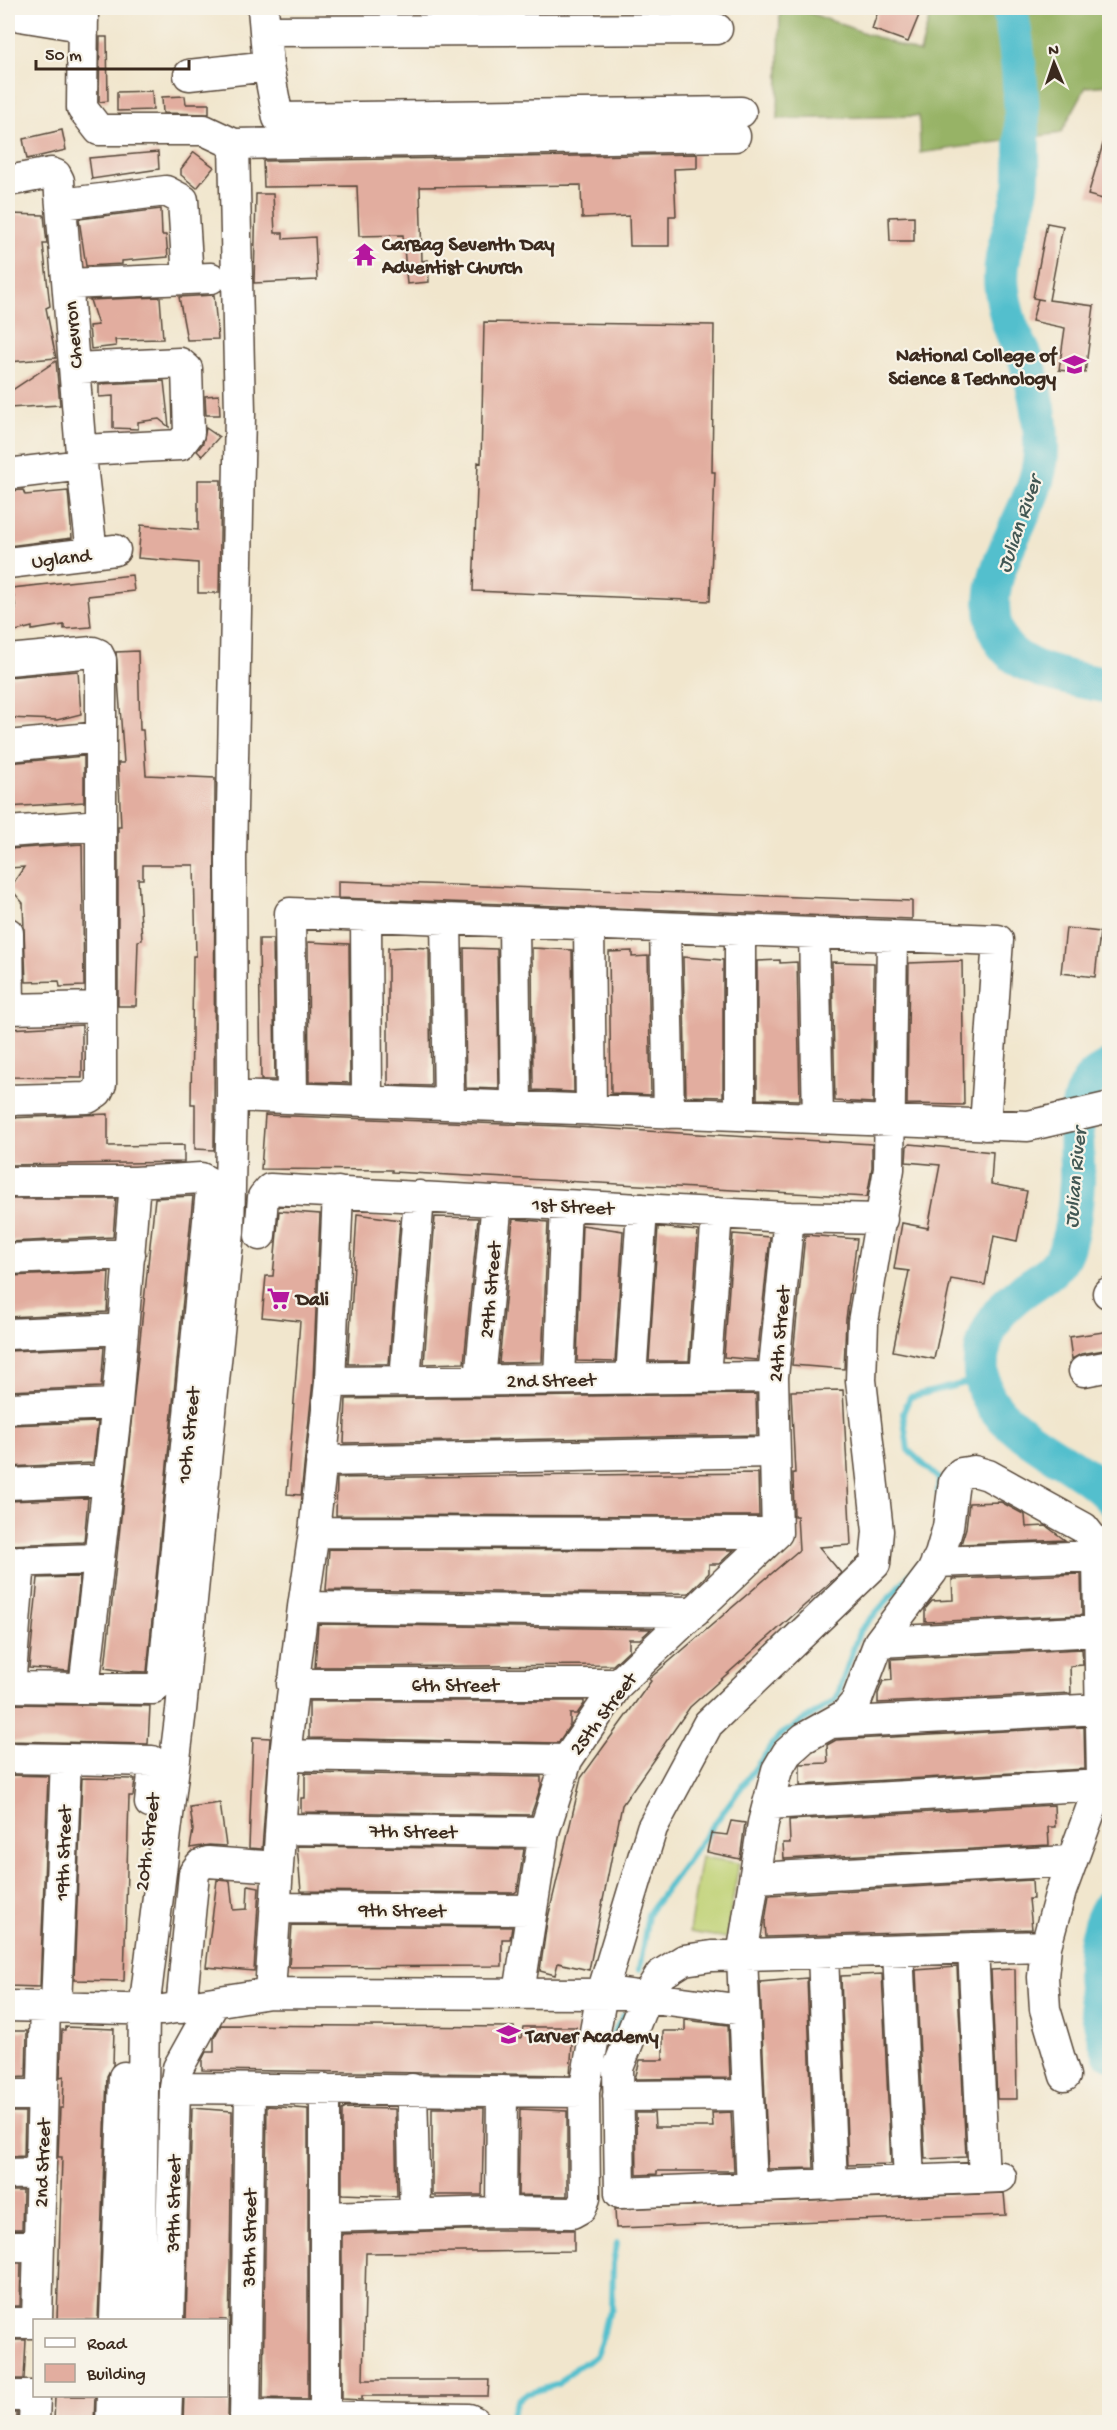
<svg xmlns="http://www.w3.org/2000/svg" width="1117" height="2430" viewBox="0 0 1117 2430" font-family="'Gochi Hand',sans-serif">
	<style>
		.green { fill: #bfd174; stroke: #7d7e49; stroke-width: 1.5 }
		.forest { fill: #97b366; stroke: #696e42; stroke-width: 1.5 }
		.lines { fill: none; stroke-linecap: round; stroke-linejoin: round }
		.stream { stroke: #53bfcd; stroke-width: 6 }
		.river { stroke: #53bfcd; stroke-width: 36 }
		.building { fill: #e2ad9f }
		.minor-casing { stroke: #564638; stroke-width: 33 }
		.minor { stroke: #fff; stroke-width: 30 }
		.labels { text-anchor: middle; stroke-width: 4.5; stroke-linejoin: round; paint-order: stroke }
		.poi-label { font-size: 20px; font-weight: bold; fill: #3b2a1e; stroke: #f7f3e8; text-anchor: start }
		.street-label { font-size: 20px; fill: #3b2a1e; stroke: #f7f3e8 }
		.water-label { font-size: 21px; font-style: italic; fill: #425753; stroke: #f7f3e8 }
	</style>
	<rect width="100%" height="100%" fill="#f7f3e8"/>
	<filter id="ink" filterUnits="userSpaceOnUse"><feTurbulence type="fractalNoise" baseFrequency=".0167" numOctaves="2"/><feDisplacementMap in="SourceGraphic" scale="12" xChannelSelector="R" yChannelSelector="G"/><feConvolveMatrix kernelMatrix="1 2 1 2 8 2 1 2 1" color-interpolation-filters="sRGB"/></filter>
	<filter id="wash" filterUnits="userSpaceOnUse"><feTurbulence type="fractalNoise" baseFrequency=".008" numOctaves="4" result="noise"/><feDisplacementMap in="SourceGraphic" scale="24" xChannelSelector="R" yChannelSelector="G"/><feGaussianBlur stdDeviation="1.35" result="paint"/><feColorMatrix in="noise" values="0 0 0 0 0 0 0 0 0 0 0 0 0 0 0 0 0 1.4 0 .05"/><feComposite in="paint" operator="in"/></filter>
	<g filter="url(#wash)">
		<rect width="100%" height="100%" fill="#f1e6cd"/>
		<path class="green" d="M701 1857 739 1863 726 1938 689 1932Z"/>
		<path class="forest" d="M780 8H796L920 53 932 8H1109V85L1086 87 1061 133 920 153 919 116 778 119Z"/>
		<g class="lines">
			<path class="stream" d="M938 1493 939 1479 908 1450 903 1413 910 1397 981 1379
				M639 1970 648 1914 779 1736 836 1700 859 1632 920 1563
				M605 2048 624 2015
				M509 2422 517 2400 526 2394 559 2384 575 2368 588 2362 596 2355 601 2342 606 2318 612 2309 613 2264 617 2243"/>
			<path class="river" d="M1010 8C1019 55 1023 99 1022 148 1022 161 1023 175 1021 188 1015 222 997 255 1002 290 1004 303 1007 318 1012 330 1016 341 1024 351 1027 363 1036 390 1042 425 1041 453 1038 513 976 568 996 631 1010 672 1074 679 1110 686
				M1110 1067C1100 1072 1091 1077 1086 1087 1071 1114 1078 1152 1077 1182 1076 1205 1073 1227 1066 1249 1057 1274 1032 1282 1014 1298 989 1318 974 1356 984 1388 998 1433 1079 1461 1110 1497
				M1110 1906C1084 1949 1094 2007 1110 2052"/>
		</g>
		<g id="blocks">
			<path class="building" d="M879 8H922L908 42 872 29Z
				M100 37H107L108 101 99 102Z
				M152 91 153 110 117 111V92Z
				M185 96 186 104H209V114L163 113 162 97Z
				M62 130 66 150 27 159 23 139Z
				M1105 137 1110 138V201L1088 195Z
				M158 152 159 169 92 179 89 158Z
				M194 152 214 167 197 188 181 175V169Z
				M697 154V168L674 169 676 216H669V246H630L629 216 582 218 581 185 420 187 422 261 428 260 429 282 407 284 403 235 359 236 357 186 264 187 263 161Z
				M256 194H273L275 233H283V239L315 237 317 280 254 283Z
				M161 209 162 235H166L168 257 122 261V264L86 266 79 219Z
				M8 214 44 215 47 244H43L50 306 46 308 56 358 9 362Z
				M914 216V241H890L889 217Z
				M1047 223 1063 226 1049 300 1094 306 1085 373 1059 370 1065 328 1032 321 1038 299 1044 300 1033 298Z
				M214 295 218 339 187 340 179 297Z
				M160 297 163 339 115 340 116 346 91 349 89 326 98 325 90 300Z
				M484 322 714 325 712 472H715L710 601 473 591 478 462 481 463Z
				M56 361 60 405 8 408V393Z
				M164 381 169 427 159 419 138 422V429L113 428V396L99 397V384Z
				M219 395 220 415H206L205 396Z
				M206 428 219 437 202 456 197 451 203 443Z
				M198 480H221L219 593H198V563L138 558 141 525 198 530Z
				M23 490 25 495 68 491 72 538 8 546V491Z
				M132 575 134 591 88 596 91 627 64 629V625L32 630V627L8 633V611L16 609 12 588Z
				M138 651 140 730H143L146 775 215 778 214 1150 195 1149V1104H191L193 956H196L194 865H143V879H138L142 940 138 941 136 1006H118V827H121L118 763H124L116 652Z
				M78 671 81 714 57 720 8 718V677Z
				M84 756V802L8 807V763Z
				M82 844 84 986 60 987 59 981 26 982 23 903 10 888 24 867 8 868V849Z
				M338 881 912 901V919L338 898Z
				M1066 928 1100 932 1095 977 1061 973Z
				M259 939H273L275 1080H261Z
				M308 942 349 944 350 1083 309 1082Z
				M407 947 429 948 431 1086 388 1085V948Z
				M464 948 497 949 499 1089 466 1088Z
				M532 948 572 950 574 1092 533 1090Z
				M632 951V957L648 956 651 1095 611 1093 609 952Z
				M683 957 723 960V1097L686 1096Z
				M780 960V963L797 962 800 1100 757 1099V961Z
				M962 961 964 1105 907 1104 909 963Z
				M832 962 874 963 873 1103 835 1101Z
				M82 1025V1078L8 1077V1029Z
				M108 1114V1146L184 1145V1162L8 1165V1118Z
				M265 1115 560 1126 872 1144V1167L867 1197 392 1172V1170L261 1169Z
				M910 1144 993 1152 991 1184 1027 1191 1017 1241 994 1236 985 1285 951 1279 934 1359 893 1351 909 1271 894 1269 902 1223 928 1228 940 1165 906 1162 907 1146Z
				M193 1196 147 1672 124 1671 105 1668 155 1198Z
				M8 1199H116L113 1237 8 1242Z
				M279 1211 320 1214 313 1381 301 1495 287 1494 300 1321 262 1317 266 1276H273Z
				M357 1214 400 1220 389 1364H348Z
				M435 1217 478 1218 464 1363 424 1364Z
				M513 1219 548 1222 542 1362 499 1363Z
				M582 1225 623 1231 615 1362 577 1361Z
				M658 1227 698 1231 689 1361H649Z
				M733 1234 770 1237 757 1360 724 1357Z
				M805 1235 857 1239 846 1319 844 1369 792 1365Z
				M109 1272 107 1312 8 1317V1276Z
				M1110 1331V1349L1081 1354 1072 1359 1069 1337Z
				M104 1347 101 1387 8 1391V1351Z
				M843 1390 851 1545 819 1547 841 1573 690 1707 622 1805 589 1970 558 1963 555 1975 540 1971 547 1922 581 1778 651 1681 649 1679 799 1550 797 1516H794L793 1473H795L791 1391Z
				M756 1394 757 1435 344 1443 346 1399Z
				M98 1422 93 1463 8 1467V1425Z
				M758 1473 759 1516 336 1515 337 1478Z
				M88 1498 84 1542 8 1545V1501Z
				M1001 1502 1025 1515 1026 1527 1046 1526 1065 1540 961 1544 966 1528 969 1503Z
				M329 1549 734 1550 719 1564H709V1573L689 1593 651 1594 326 1590Z
				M1081 1574 1082 1615 925 1622V1609L932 1601 953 1600 952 1579Z
				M80 1577 69 1671 29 1668 38 1578Z
				M318 1624 651 1629 640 1639H629V1650L613 1665 315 1667Z
				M1082 1649 1083 1665 1070 1666 1071 1693 878 1703V1694L883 1681 892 1680 891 1659Z
				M309 1701H584V1704L577 1714H570V1725L558 1743 309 1738Z
				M8 1704 150 1706 148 1744 8 1741Z
				M1084 1727 1085 1769 800 1785V1764L828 1763 827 1745 836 1740Z
				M253 1737 270 1738 262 1849 249 1848Z
				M305 1773 541 1777V1786L531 1815 301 1812V1798H305Z
				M8 1775 48 1776 40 1987 8 1986Z
				M82 1778 135 1779 133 1796H129L124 1981 74 1980Z
				M220 1803 226 1846 209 1845 190 1848 193 1830 190 1807Z
				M1054 1805 1055 1827H1048L1049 1845 784 1859 783 1843H790L789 1820Z
				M731 1821 745 1823 740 1859 707 1852 711 1833 727 1835Z
				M297 1846 524 1849 517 1891 514 1893 301 1891Z
				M217 1880 230 1881 233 1910 247 1909 248 1885 259 1887 254 1971 206 1967Z
				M1032 1880 1033 1899H1029L1032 1929 766 1937 765 1922 769 1895Z
				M292 1925 512 1927 510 1939H502V1966L289 1967Z
				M957 1967 966 2157 925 2159 916 1970Z
				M1015 1969 1017 2099H997L991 1970Z
				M882 1974 891 2164 848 2165 841 1976Z
				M807 1978 814 2168 768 2169 760 1982Z
				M685 2020 728 2025 730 2078 635 2079 640 2060H663V2031H685Z
				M221 2025 514 2027V2037L521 2038 523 2027H576V2042L572 2045 570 2075 202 2070V2060L206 2052H214V2038Z
				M65 2027 114 2029 113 2065 107 2076 98 2320H57L62 2157H58L60 2108H63L64 2076 60 2077 62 2030H65Z
				M8 2031H27L26 2077 8 2078Z
				M267 2106 308 2109V2399L263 2398Z
				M192 2108 232 2111 228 2422H183L184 2396H226V2320H186Z
				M346 2108 395 2109 397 2196 342 2194V2110Z
				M432 2108H484L482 2195H432Z
				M520 2109 567 2111V2196L518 2195Z
				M8 2112H25L24 2156 8 2157Z
				M731 2112 734 2171H657V2174L637 2175 636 2113H654L655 2127H713L712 2113Z
				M8 2191H23L22 2229H8Z
				M1004 2193 1006 2215 616 2228 615 2209Z
				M462 2230H574V2251L366 2253 363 2380H489L488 2396H362V2400L342 2399V2234Z
				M8 2263H21L20 2306H8Z
				M8 2340H26L24 2379H8Z
				M55 2396H95L94 2422H54Z
				M8 2413H17V2422H8Z"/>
		</g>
	</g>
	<g filter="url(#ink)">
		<use href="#blocks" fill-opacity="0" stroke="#564638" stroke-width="1.5"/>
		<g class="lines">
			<defs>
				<path id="minor" d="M83 8 82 108 99 130H204L234 144 240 413 231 858 232 1096 229 1232 181 1710 144 2010 140 2320
					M263 8 268 66 278 118 741 112
					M8 14 69 24 83 21
					M266 31 717 29
					M189 75 268 66
					M234 144 735 136
					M8 181 51 173 56 175 59 181 82 465 92 553
					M61 204 166 191 183 200 188 279
					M68 284 211 278
					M75 368 180 363 187 369 189 433 180 445 83 450
					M8 474 82 465
					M8 563 115 550
					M8 660 93 652 98 654 101 660V1084L97 1092 88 1098 8 1100
					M8 746 101 737
					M8 832 100 825
					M366 916 367 1101
					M446 919 449 1104
					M514 922 516 1107
					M589 925 591 1110
					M665 928 669 1113
					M8 933 9 1009
					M814 933 818 1118
					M8 1009 100 1007
					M232 1096 1028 1126 1110 1107
					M292 1098 290 913 998 940 985 1125
					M740 1115V930
					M8 1182H135L201 1178 208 1182 211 1190 163 1681 153 1689 8 1687
					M260 1235 263 1197 270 1189 789 1217 882 1219
					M8 1259 130 1254
					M1108 1293H1110
					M8 1334 123 1329
					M1084 1371 1110 1366
					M705 1377 717 1213
					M631 1378 642 1209
					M559 1379 566 1205
					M480 1380 497 1201
					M405 1381 419 1196
					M330 1382 773 1377
					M8 1408 117 1404
					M321 1461 775 1452
					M8 1484 108 1480
					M314 1532 330 1382 338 1192
					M8 1562 98 1559
					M936 1562 1097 1556
					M303 1607 314 1532 777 1533
					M879 1642 1099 1631
					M292 1684H618
					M10 1687 20 1561
					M84 1688 117 1404 135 1182
					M831 1723 1101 1709
					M285 1755 303 1607 695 1612
					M8 1758 66 1759 56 2006
					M66 1759 152 1761 154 1765 150 1803
					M567 1760 285 1755 270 1993 623 1994 743 2010
					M768 1804 1101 1785
					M281 1829 544 1832
					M756 1878 1069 1861
					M275 1908 530 1910
					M973 1948 984 2178
					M898 1951 909 2181
					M823 1953 832 2185
					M519 1993 544 1832 567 1760 618 1684 777 1533 773 1377 789 1217
					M214 2003 178 2068 175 2088 584 2092 602 1993 652 1828 708 1724 875 1564 878 1531 861 1380 863 1322 889 1169 892 936
					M8 2006 163 2010 270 1993
					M181 2008 194 1873 200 1865 208 1862 278 1867
					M412 2089 415 2215
					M8 2095H43
					M618 2096 748 2095
					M8 2174 41 2173
					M1001 2177 620 2193 618 2068 646 1997 660 1975 684 1960 712 1956 1046 1946
					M752 2188 742 1956 763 1823 777 1770 787 1753 804 1738 845 1715 856 1702 879 1642 932 1572 940 1555 948 1527 954 1482 961 1473 974 1471 988 1475 1084 1528 1095 1542 1098 1561 1102 1779 1061 1891 1046 1946 1043 1977 1045 2009 1065 2076
					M501 2212 502 2091
					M325 2217 501 2212 572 2213 581 2208 585 2198 584 2092
					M8 2246H39
					M37 2320 45 2005
					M115 2320 124 2077
					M169 2320 175 2088
					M8 2323H34
					M8 2396H35L34 2422
					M245 2415 469 2419 475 2422
					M325 2416V2089
					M111 2422 112 2396
					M138 2422 139 2396
					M166 2422 167 2396
					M245 2422 250 2089"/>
			</defs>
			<use href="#minor" class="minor-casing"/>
			<use href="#minor" class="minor"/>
		</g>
	</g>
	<defs>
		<symbol id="temple-bare" viewBox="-9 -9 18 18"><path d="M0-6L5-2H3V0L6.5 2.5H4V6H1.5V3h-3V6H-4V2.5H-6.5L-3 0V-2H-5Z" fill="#b5179e" stroke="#f7f3e8" stroke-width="2.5" paint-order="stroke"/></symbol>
		<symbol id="school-bare" viewBox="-9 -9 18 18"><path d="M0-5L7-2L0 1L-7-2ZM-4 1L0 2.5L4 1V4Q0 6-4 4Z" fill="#b5179e" stroke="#f7f3e8" stroke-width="2.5" paint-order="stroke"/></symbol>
		<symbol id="supermarket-bare" viewBox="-9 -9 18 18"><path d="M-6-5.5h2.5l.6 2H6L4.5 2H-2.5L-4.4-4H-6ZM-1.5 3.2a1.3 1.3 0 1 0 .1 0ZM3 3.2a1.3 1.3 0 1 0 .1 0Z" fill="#b5179e" stroke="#f7f3e8" stroke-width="2.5" paint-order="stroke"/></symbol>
	</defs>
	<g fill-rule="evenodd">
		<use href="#temple-bare" x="348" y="238" width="33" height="33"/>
		<use href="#school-bare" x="1058" y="348" width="33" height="33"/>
		<use href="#supermarket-bare" x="262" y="1282" width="33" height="33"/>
		<use href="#school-bare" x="492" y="2018" width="33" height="33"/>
	</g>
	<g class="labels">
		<g class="poi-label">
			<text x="382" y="250">CarBag Seventh Day<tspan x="382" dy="23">Adventist Church</tspan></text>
			<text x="1056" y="361" text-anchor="end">National College of<tspan x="1056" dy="23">Science &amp; Technology</tspan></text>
			<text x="296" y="1305">Dali</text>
			<text x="526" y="2042">Tarver Academy</text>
		</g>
		<g class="street-label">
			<text transform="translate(72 335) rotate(-95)" y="7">Chevron</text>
			<text transform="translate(61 557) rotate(-7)" y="7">Ugland</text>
			<text transform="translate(573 1205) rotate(3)" y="7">1st Street</text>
			<text transform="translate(489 1290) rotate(-85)" y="7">29th Street</text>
			<text transform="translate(778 1334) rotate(-85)" y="7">24th Street</text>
			<text transform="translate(551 1379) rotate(-1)" y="7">2nd Street</text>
			<text transform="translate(187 1435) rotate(-84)" y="7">10th Street</text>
			<text x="455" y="1691">6th Street</text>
			<text transform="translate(602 1713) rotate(-53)" y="7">25th Street</text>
			<text transform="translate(413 1830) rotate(1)" y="7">7th Street</text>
			<text transform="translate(146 1842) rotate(-83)" y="7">20th Street</text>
			<text transform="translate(62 1853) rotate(-88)" y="7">19th Street</text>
			<text transform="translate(402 1909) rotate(1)" y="7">9th Street</text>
			<text transform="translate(41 2163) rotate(-88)" y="7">2nd Street</text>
			<text transform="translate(172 2204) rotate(-89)" y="7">39th Street</text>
			<text transform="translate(248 2238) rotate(-89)" y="7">38th Street</text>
		</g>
		<g class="water-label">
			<text transform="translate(1018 524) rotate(-71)" y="7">Julian River</text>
			<text transform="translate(1074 1178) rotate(-85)" y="7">Julian River</text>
		</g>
	</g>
	<rect width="1117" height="2430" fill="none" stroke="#f7f3e8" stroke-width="30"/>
	<rect x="33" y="2319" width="195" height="78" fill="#f7f3e8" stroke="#aca397" stroke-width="1.5"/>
	<rect x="45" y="2338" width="30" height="9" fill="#ffffff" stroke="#aca397" stroke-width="1.5"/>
	<text x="87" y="2349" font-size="18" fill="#3b2a1e">Road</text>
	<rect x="45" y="2364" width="30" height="18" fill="#e2ad9f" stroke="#aca397" stroke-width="1.5"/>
	<text x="87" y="2379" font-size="18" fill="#3b2a1e">Building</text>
	<g transform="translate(1054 63) rotate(358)" stroke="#f7f3e8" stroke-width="4.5" paint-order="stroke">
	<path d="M0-4.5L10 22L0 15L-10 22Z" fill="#3b2a1e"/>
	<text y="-9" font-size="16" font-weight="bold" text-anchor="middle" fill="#3b2a1e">N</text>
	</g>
	<path d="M36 60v9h153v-9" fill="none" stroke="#3b2a1e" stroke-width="3"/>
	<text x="45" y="60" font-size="18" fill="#3b2a1e" stroke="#f7f3e8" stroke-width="4.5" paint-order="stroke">50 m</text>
</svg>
